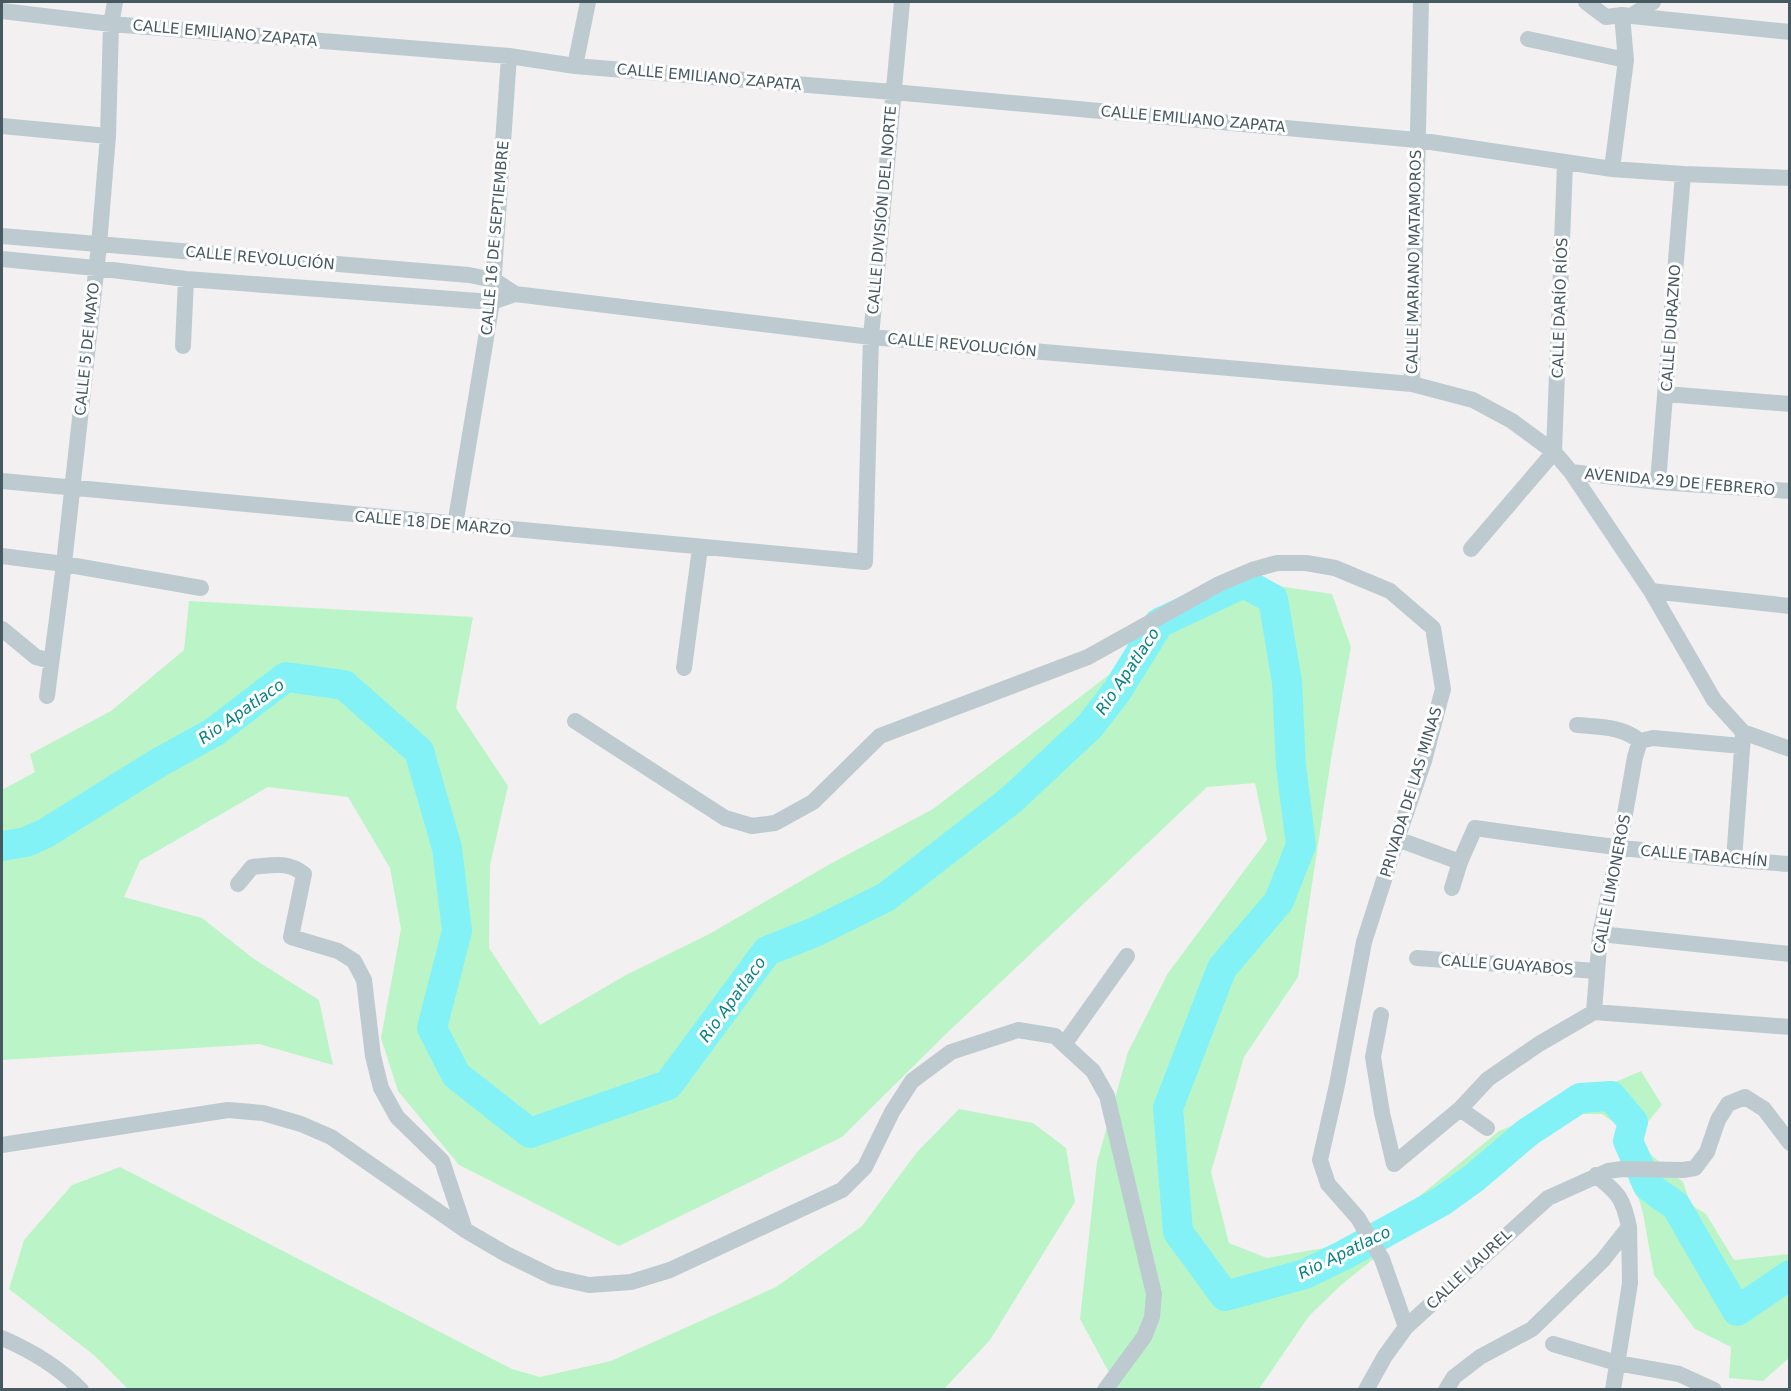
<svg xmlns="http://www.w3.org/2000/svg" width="1791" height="1391" viewBox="0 0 1791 1391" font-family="'DejaVu Sans',sans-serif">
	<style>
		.green { fill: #bbf5c7 }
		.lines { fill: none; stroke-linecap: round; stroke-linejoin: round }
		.river { stroke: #83f2f6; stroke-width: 30 }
		.minor { stroke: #bdcbd1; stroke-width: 16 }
		.labels { text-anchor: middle; stroke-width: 6; stroke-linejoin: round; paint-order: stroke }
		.street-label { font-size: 15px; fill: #465860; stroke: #fff }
		.water-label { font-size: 16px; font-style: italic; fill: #058287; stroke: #fff }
	</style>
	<rect width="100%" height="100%" fill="#f3f0f1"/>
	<path class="green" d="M1271 585 1332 594 1351 647 1331 759 1298 977 1244 1057 1211 1172 1229 1243 1267 1258 1335 1246 1377 1231 1499 1131 1641 1071 1662 1105 1636 1136 1642 1147 1683 1182 1691 1205 1706 1214 1734 1260 1789 1254V1358L1763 1381 1729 1378 1731 1347 1695 1329 1654 1275 1643 1213 1617 1125 1602 1114H1571L1409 1230 1340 1286 1309 1316 1259 1389H1118L1080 1319 1097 1162 1128 1052 1168 973 1267 840 1255 783 1207 787 947 1033 842 1137 619 1246 459 1165 398 1091 381 1038 401 929 390 868 348 797 268 787 140 861 124 897 202 918 254 959 319 1000 333 1065 259 1044 2 1060V790L35 772 30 754 111 711 184 650 189 601 473 617 456 708 508 786 490 865 489 948 540 1025 626 975 711 933 830 864 933 809 1114 671 1180 624Z
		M959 1109 1033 1123 1066 1148 1075 1202 990 1340 944 1389H128L95 1356 9 1289 24 1240 72 1185 120 1167 512 1369 540 1377 611 1361 776 1287 862 1226 917 1152Z"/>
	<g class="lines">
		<path class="river" d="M2 846 26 842 46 833 158 763 214 732 286 677 344 685 419 751 447 848 457 931 432 1028 456 1075 530 1133 668 1085 767 951 815 932 886 897 1011 800 1090 726 1117 691 1159 623 1244 583 1273 599 1287 682 1291 766 1301 845 1279 901 1222 968 1168 1108 1178 1232 1225 1296 1305 1274 1344 1255 1442 1201 1474 1178 1528 1132 1580 1098 1611 1096 1633 1122 1628 1141 1648 1186 1676 1206 1737 1311 1790 1275"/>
		<path class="minor" d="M1586 2 1606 17 1622 15 1790 32
			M2 11 111 24 509 56 575 66 893 92 1417 140 1612 169 1683 174 1790 178
			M1631 16 1653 2
			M1528 39 1626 60
			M575 66 588 2
			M2 126 108 136
			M1612 169 1626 60 1622 15
			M2 236 469 275 494 280 515 294 871 337 1412 384 1473 400 1512 421 1554 452 1571 472 1651 591 1714 700 1743 732 1790 749
			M2 259 96 268 186 279 492 302 515 294
			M183 346 186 279
			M1412 384 1421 2
			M1666 394 1790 404
			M1571 472 1658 482 1790 491
			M2 481 865 562 871 337 902 2
			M1658 482 1683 174
			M455 525 492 302 509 56
			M1471 549 1554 452 1565 163
			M2 556 64 564 201 588
			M1651 591 1790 606
			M2 629 36 657 51 661
			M684 668 700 548
			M47 696 64 564 99 245 108 136 111 24 115 2
			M575 721 725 818 752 826 775 823 813 802 880 736 1088 657 1219 584 1252 570 1277 563H1306L1335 568 1390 591 1433 628 1443 689 1424 761 1397 839 1364 942 1337 1085 1320 1160 1328 1184 1358 1218 1382 1259 1406 1327
			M1577 725C1600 727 1621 726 1640 741
			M1397 839 1460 862
			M1734 860 1743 736
			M238 884 252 867C273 865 287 861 304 874L291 937 338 951 354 961 364 980 373 1056 381 1088 397 1117 442 1161 465 1230
			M1452 888 1460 862 1475 828C1580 843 1684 857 1790 864
			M1600 934 1790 954
			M1417 958 1596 971
			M1594 1012 1600 934 1619 848 1635 757 1640 741 1653 738 1742 746
			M1594 1012 1790 1027
			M1381 1015 1373 1057 1382 1113 1394 1164 1460 1109 1488 1079 1539 1044 1594 1012
			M1065 1043 1127 956
			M1460 1109 1487 1128
			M2 1145 228 1110 263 1113 301 1124 331 1137 465 1230 506 1254 553 1277 589 1285 631 1282 670 1270 842 1190 865 1167 892 1112 912 1081 951 1052 1018 1030 1055 1036 1093 1071 1107 1096 1154 1294 1152 1317 1144 1337 1105 1390
			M2 1338C32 1351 58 1366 81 1390
			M1553 1344 1617 1363 1679 1374 1714 1390
			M1366 1390 1385 1356 1406 1327 1548 1198 1608 1171 1622 1169 1683 1170 1695 1168 1707 1152 1718 1120 1728 1104 1745 1097 1764 1109 1790 1143
			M1446 1390 1454 1377 1480 1357 1532 1329 1603 1260 1629 1227C1623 1198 1619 1194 1596 1175
			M1613 1390 1630 1283 1629 1227"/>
	</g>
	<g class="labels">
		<g class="street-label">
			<text transform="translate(225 33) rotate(5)" y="5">CALLE EMILIANO ZAPATA</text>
			<text transform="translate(709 77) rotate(5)" y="5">CALLE EMILIANO ZAPATA</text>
			<text transform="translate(1193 119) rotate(5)" y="5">CALLE EMILIANO ZAPATA</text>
			<text transform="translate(882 210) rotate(-85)" y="5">CALLE DIVISIÓN DEL NORTE</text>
			<text transform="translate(495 238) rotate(-85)" y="5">CALLE 16 DE SEPTIEMBRE</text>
			<text transform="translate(260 258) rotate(5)" y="5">CALLE REVOLUCIÓN</text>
			<text transform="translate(1414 262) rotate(-89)" y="5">CALLE MARIANO MATAMOROS</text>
			<text transform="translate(1560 308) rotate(-88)" y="5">CALLE DARÍO RÍOS</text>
			<text transform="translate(1671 328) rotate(-86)" y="5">CALLE DURAZNO</text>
			<text transform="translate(962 345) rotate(5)" y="5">CALLE REVOLUCIÓN</text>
			<text transform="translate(87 349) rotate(-84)" y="5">CALLE 5 DE MAYO</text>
			<text transform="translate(1680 482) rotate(5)" y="5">AVENIDA 29 DE FEBRERO</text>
			<text transform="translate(433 523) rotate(5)" y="5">CALLE 18 DE MARZO</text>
			<text transform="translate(1411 792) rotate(-73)" y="5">PRIVADA DE LAS MINAS</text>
			<text transform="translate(1704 856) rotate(5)" y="5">CALLE TABACHÍN</text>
			<text transform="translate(1612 884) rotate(-79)" y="5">CALLE LIMONEROS</text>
			<text transform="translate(1507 965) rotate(4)" y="5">CALLE GUAYABOS</text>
			<text transform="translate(1469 1269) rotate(-43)" y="5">CALLE LAUREL</text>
		</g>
		<g class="water-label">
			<text transform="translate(1127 671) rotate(-56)" y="6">Rio Apatlaco</text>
			<text transform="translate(241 711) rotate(-35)" y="6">Rio Apatlaco</text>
			<text transform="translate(732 999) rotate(-54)" y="6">Rio Apatlaco</text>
			<text transform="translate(1344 1252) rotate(-26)" y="6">Rio Apatlaco</text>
		</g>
	</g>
	<rect width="1791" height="1391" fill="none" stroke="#465860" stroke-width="6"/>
</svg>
